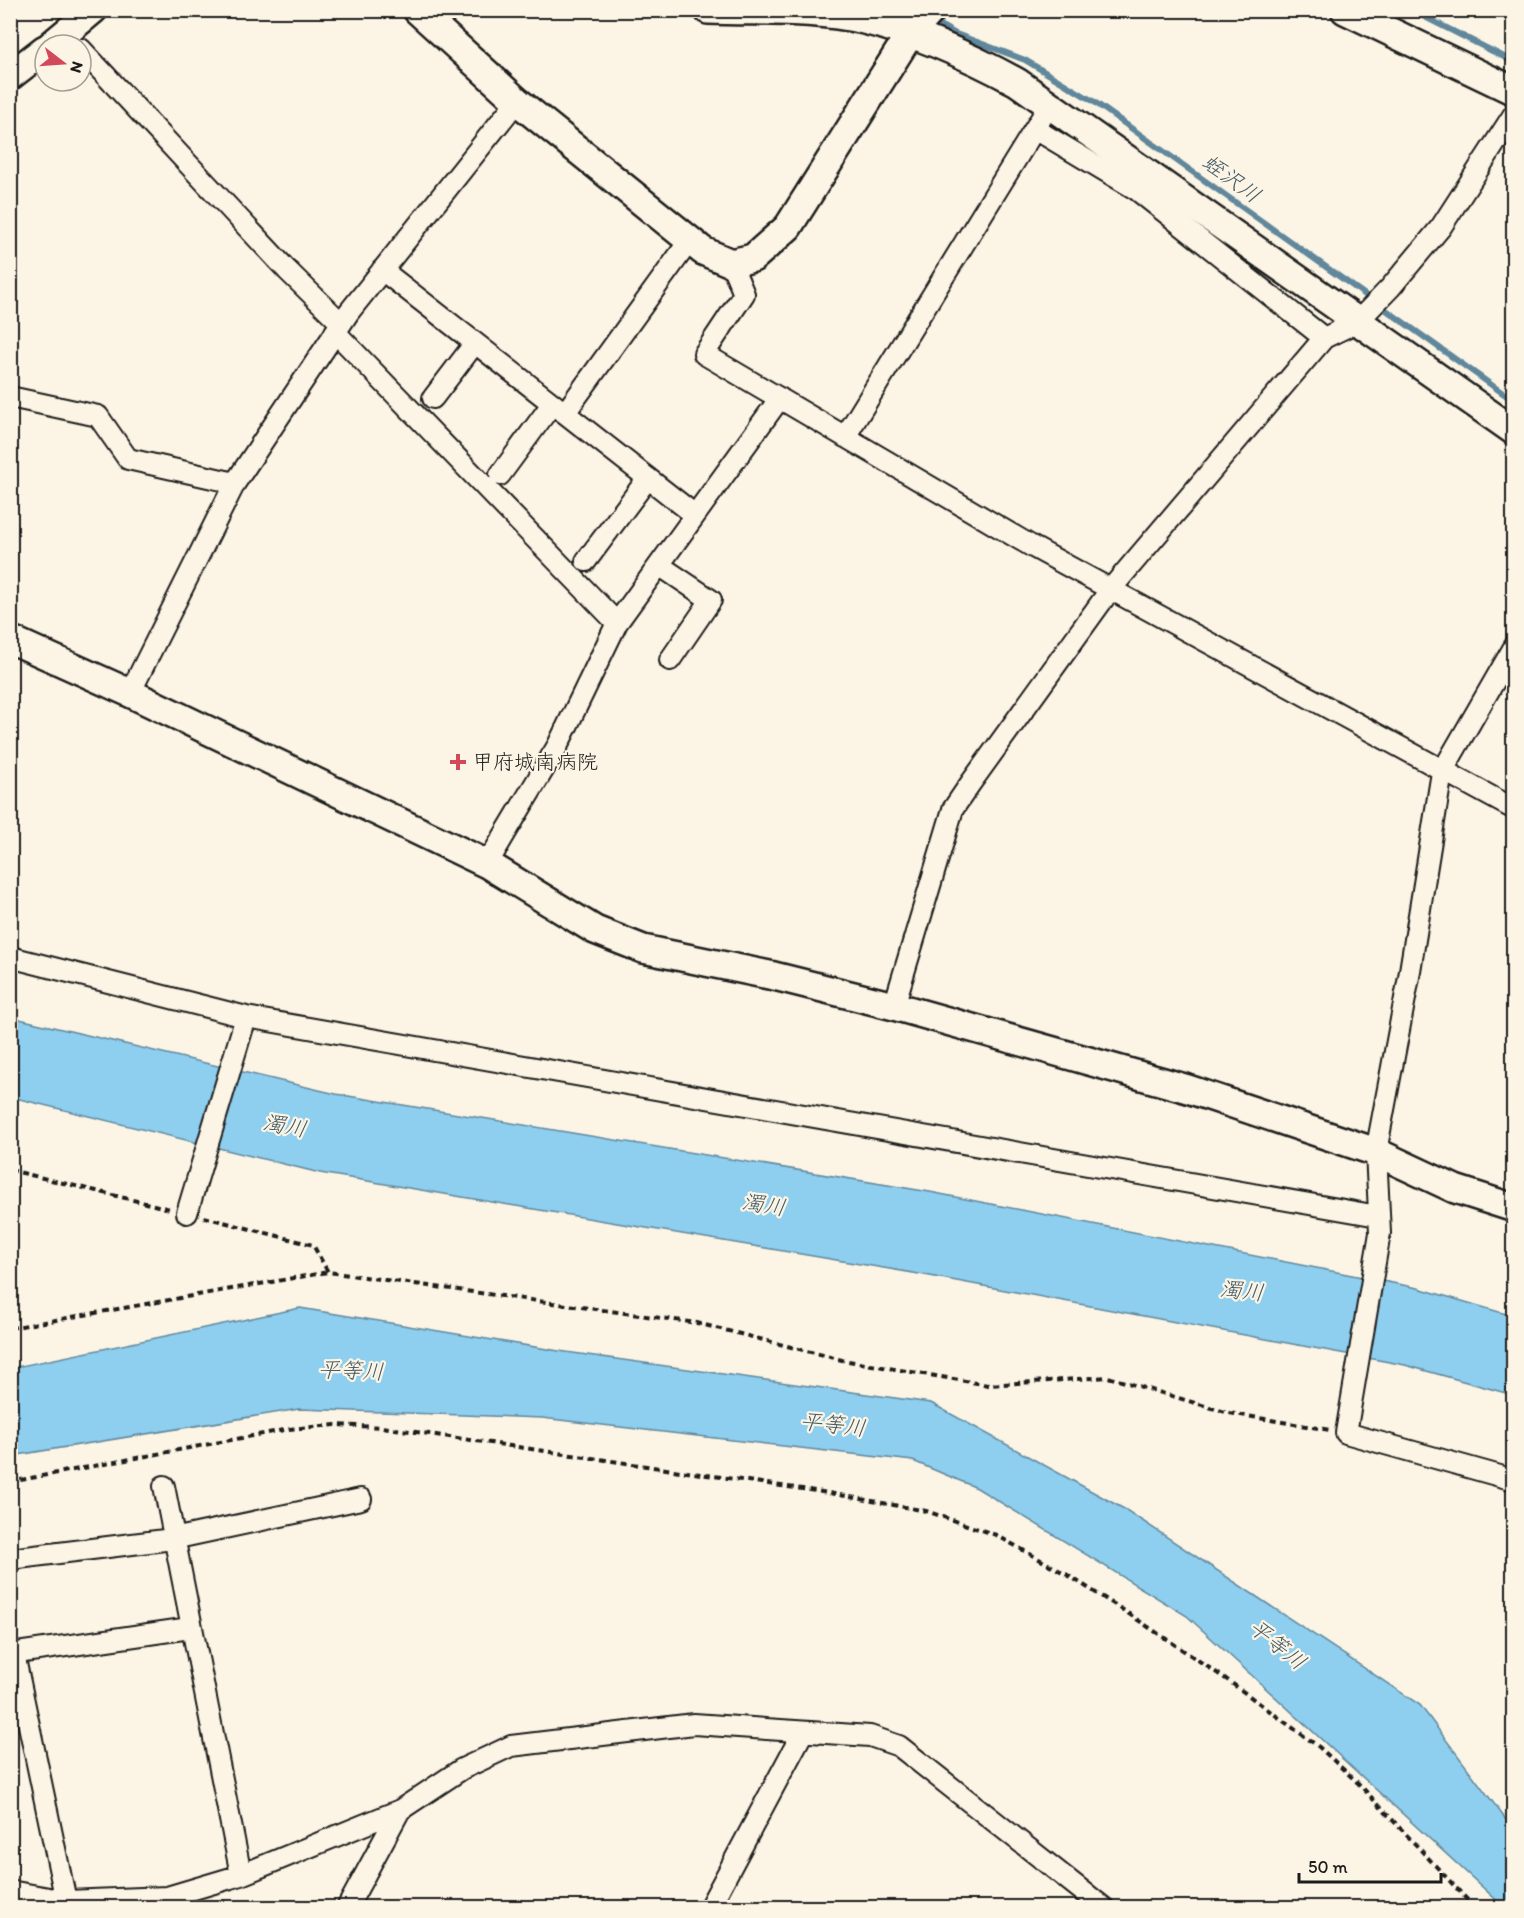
<svg xmlns="http://www.w3.org/2000/svg" width="1524" height="1918" viewBox="0 0 1524 1918" font-family="Itim,'Klee One',sans-serif">
	<style>
		.water { fill: #8eceef; stroke: #60879b; stroke-width: 1.5 }
		.lines { fill: none; stroke-linecap: round; stroke-linejoin: round }
		.stream { stroke: #60879b; stroke-width: 6 }
		.street-casing { stroke: #1c1c1c; stroke-width: 24 }
		.secondary-casing { stroke: #1c1c1c; stroke-width: 32 }
		.path { stroke: #1c1c1c; stroke-width: 4; stroke-dasharray: 6 4.5; stroke-linecap: butt }
		.street { stroke: #fcf5e5; stroke-width: 20 }
		.secondary { stroke: #fcf5e5; stroke-width: 27 }
		.poi-dot { fill: #d1495b; stroke: #fcf5e5; stroke-width: 2 }
		.labels { text-anchor: middle; stroke-width: 4.5; stroke-linejoin: round; paint-order: stroke }
		.poi-label { font-size: 21px; fill: #1c1c1c; stroke: #fcf5e5; text-anchor: start }
		.water-label { font-size: 22px; font-style: italic; fill: #445a66; stroke: #fcf5e5 }
	</style>
	<rect width="100%" height="100%" fill="#fcf5e5"/>
	<filter id="ink" filterUnits="userSpaceOnUse"><feTurbulence type="fractalNoise" baseFrequency=".0167" numOctaves="2"/><feDisplacementMap in="SourceGraphic" scale="12" xChannelSelector="R" yChannelSelector="G"/><feConvolveMatrix kernelMatrix="1 2 1 2 8 2 1 2 1" color-interpolation-filters="sRGB"/></filter>
	<g filter="url(#ink)">
		<path class="water" d="M11 1017 336 1094 930 1192 1418 1288 1513 1316V1395L1405 1365 919 1274 320 1173 11 1097Z
			M300 1308 559 1351 931 1403 1126 1510 1420 1705 1513 1829V1907H1504L1187 1616 977 1488 913 1461 542 1418 299 1409 11 1456V1368Z"/>
		<g class="lines">
			<path class="stream" d="M1411 10 1514 62
				M931 20 956 34 1025 60 1093 101 1514 401"/>
			<defs>
				<path id="street" d="M81 49 287 270 341 323
					M1035 129 1137 190 1324 338
					M731 263 744 294 704 354 1033 547 1514 809
					M382 270 695 515
					M335 332 617 623
					M10 397 98 416 128 459 235 483
					M433 398 475 343
					M565 413 690 240
					M845 437 1050 104
					M500 475 552 404
					M586 561 648 478
					M659 565 711 600 670 660
					M1514 647 1442 772 1409 977 1376 1152 1380 1233 1346 1433 1514 1480
					M130 693 235 483 349 312 517 101
					M487 864 557 747 617 623 780 398
					M10 957 246 1017 1378 1216
					M894 1006 953 809 970 784 1110 590 1324 338 1357 322 1390 288 1441 227 1514 114
					M187 1213 246 1017
					M164 1486 241 1875
					M10 1559 173 1539 361 1499
					M10 1654 190 1628
					M14 1654 66 1901
					M10 1891 66 1901 167 1897 241 1875 400 1810 462 1769 511 1746 694 1724 870 1736 899 1746 1104 1908
					M347 1908 400 1810
					M709 1908 803 1732"/>
				<path id="secondary" d="M417 10 517 101 703 251 731 263 753 258 788 227 910 34 932 10
					M708 10C759 12 814 8 864 20 918 33 969 56 1017 82L1514 431
					M1345 10 1514 91
					M51 45 93 10
					M10 76 45 49
					M10 639 130 693 487 864 595 930 643 949 774 976 894 1006 1188 1089 1376 1152 1455 1189 1514 1208"/>
			</defs>
			<use href="#street" class="street-casing"/>
			<use href="#secondary" class="secondary-casing"/>
			<path class="path" d="M10 1170 170 1209
				M204 1217 313 1245 328 1272 697 1323 842 1360 988 1385 1108 1377 1229 1413 1330 1430
				M10 1328 328 1272
				M10 1482 289 1429 335 1425 382 1427 829 1493 926 1511 996 1535 1066 1574 1123 1610 1226 1679 1319 1747 1358 1783 1475 1908"/>
			<use href="#street" class="street"/>
			<use href="#secondary" class="secondary"/>
		</g>
	</g>
	<path class="poi-dot" d="M455 753h6v6h6v6h-6v6h-6v-6h-6v-6h6z"/>
	<g class="labels">
		<g class="poi-label">
			<text x="472" y="769">甲府城南病院</text>
		</g>
		<g class="water-label">
			<text transform="translate(1232 178) rotate(36)" y="8">蛭沢川</text>
			<text transform="translate(285 1125) rotate(11)" y="8">濁川</text>
			<text transform="translate(764 1204) rotate(9)" y="8">濁川</text>
			<text transform="translate(1242 1290) rotate(6)" y="8">濁川</text>
			<text transform="translate(351 1370) rotate(2)" y="8">平等川</text>
			<text transform="translate(833 1424) rotate(7)" y="8">平等川</text>
			<text transform="translate(1278 1644) rotate(39)" y="8">平等川</text>
		</g>
	</g>
	<rect width="1524" height="1918" fill="none" stroke="#fcf5e5" stroke-width="36"/>
	<rect x="18" y="18" width="1488" height="1882" fill="none" stroke="#1c1c1c" stroke-width="2" filter="url(#ink)"/>
	<g transform="translate(63 63) rotate(107)"><circle r="28" fill="#fcf5e5" stroke="#a29e95" stroke-width="1.5"/>
	<path d="M0-4.5L10 22L0 15L-10 22Z" fill="#d1495b"/>
	<text y="-9" font-size="16" font-weight="bold" text-anchor="middle" fill="#1c1c1c">N</text>
	</g>
	<path d="M1299 1873v9h142v-9" fill="none" stroke="#1c1c1c" stroke-width="3"/>
	<text x="1308" y="1873" font-size="18" fill="#1c1c1c" stroke="#fcf5e5" stroke-width="4.5" paint-order="stroke">50 m</text>
</svg>
